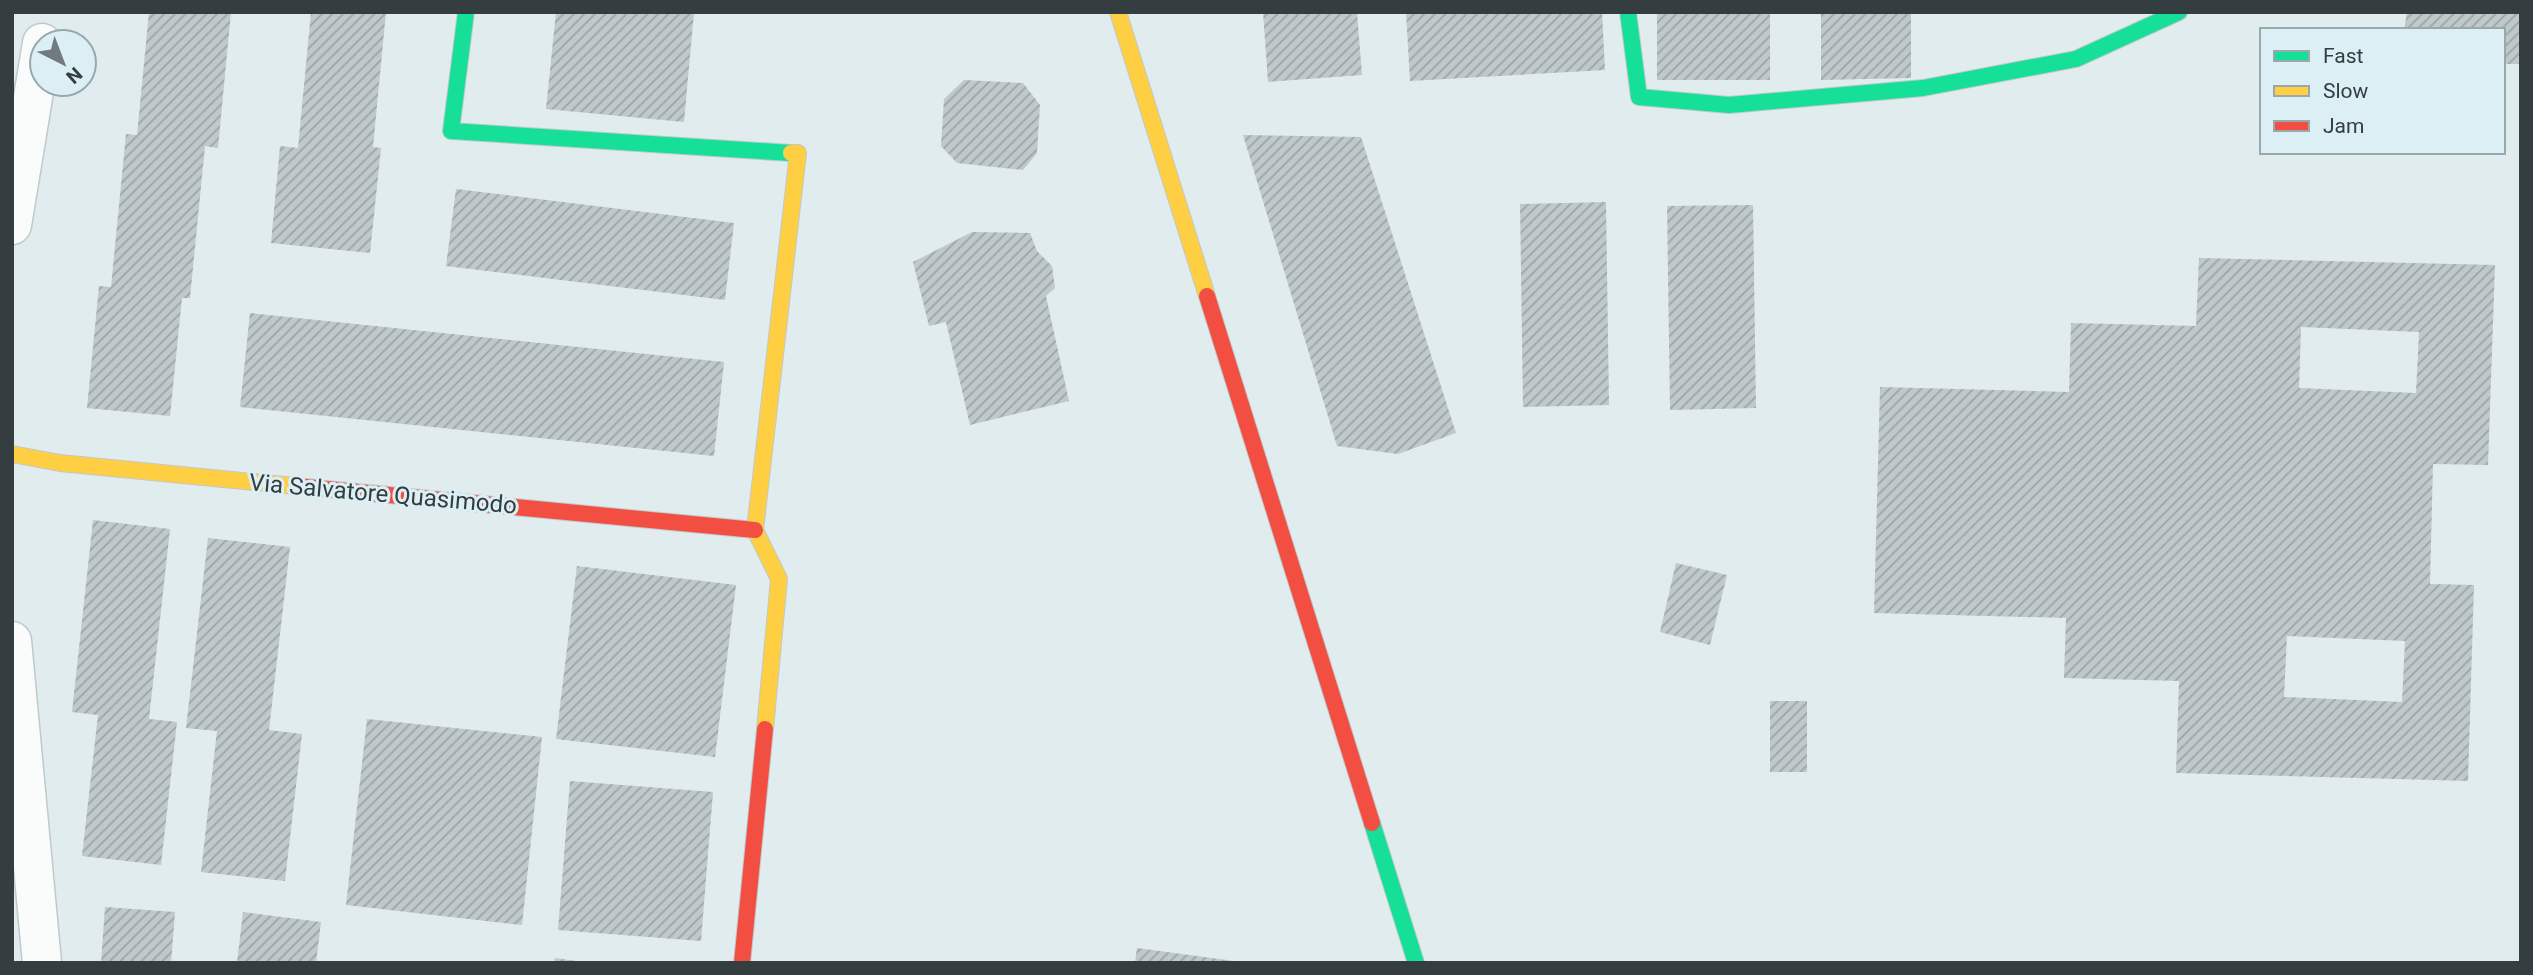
<svg xmlns="http://www.w3.org/2000/svg" width="2533" height="975" viewBox="0 0 2533 975" font-family="Roboto,sans-serif">
	<style>
		.building { fill: url(#building-hatch); fill-rule: evenodd }
		.lines { fill: none; stroke-linecap: round; stroke-linejoin: round }
		.street-casing { stroke: #c0c9cb; stroke-width: 41 }
		.fast-casing { stroke: #c0c9cb; stroke-width: 18 }
		.slow-casing { stroke: #c0c9cb; stroke-width: 18 }
		.jam-casing { stroke: #c0c9cb; stroke-width: 18 }
		.street { stroke: #fafcfc; stroke-width: 38 }
		.fast { stroke: #16e098; stroke-width: 16 }
		.slow { stroke: #ffcf43; stroke-width: 16 }
		.jam { stroke: #f24e42; stroke-width: 16 }
		.labels { text-anchor: middle; stroke-width: 6; stroke-linejoin: round; paint-order: stroke }
		.street-label { font-size: 24px; fill: #343d3f; stroke: #dbeff4 }
	</style>
	<defs>
		<pattern id="building-hatch" width="6" height="6" patternUnits="userSpaceOnUse" patternTransform="scale(1.75)"><rect width="6" height="6" fill="#bfc8ca"/><path d="M-1 1l2-2M0 6l6-6M5 7l2-2" fill="none" stroke="#9ca4a5"/></pattern>
	</defs>
	<rect width="100%" height="100%" fill="#e1ecee"/>
	<path class="building" d="M149 12H231L218 148 205 146 190 298H182L170 416 87 408 99 286 111 287 126 134 137 135Z
		M311 12H386L373 147 381 148 370 253 271 243 280 146 298 148Z
		M556 12H694L684 122 546 109Z
		M1263 12H1357L1362 75 1268 82Z
		M1406 12H1602L1605 70 1410 81Z
		M1657 12H1770V80H1657Z
		M1821 12H1911V78L1821 80Z
		M2407 12H2519V64H2503V30H2404Z
		M964 80 1023 83 1040 105 1037 153 1023 170 957 163 941 146 944 99Z
		M1243 135 1361 137 1456 433 1398 454 1337 446Z
		M456 189 734 223 725 300 446 266Z
		M1606 202 1609 405 1523 407 1520 204Z
		M1753 205 1756 408 1670 410 1667 206Z
		M972 232 1030 233 1037 251 1052 266 1055 288 1046 296 1069 401 970 425 946 322 929 326 913 262Z
		M2199 258 2495 265 2488 465 2433 464 2430 584 2474 585 2468 781 2176 773 2179 681 2064 678 2066 618 1874 613 1880 387 2069 392 2071 323 2196 326ZM2301 327 2419 332 2416 393 2299 388ZM2287 636 2405 641 2402 702 2284 697Z
		M250 313 724 362 714 456 240 407Z
		M93 520 170 529 149 719 177 722 161 865 82 856 98 715 72 712Z
		M208 538 290 547 269 730 302 734 285 881 201 872 217 731 186 728Z
		M1676 563 1727 575 1710 645 1660 632Z
		M577 566 736 585 715 757 556 739Z
		M1770 701H1807V772H1770Z
		M367 719 542 737 522 925 346 905Z
		M570 781 713 792 701 941 558 930Z
		M105 907 175 912 171 963H101Z
		M243 912 321 922 316 963H237Z
		M1137 948 1234 961V963H1135Z
		M555 958 576 961 575 963H554Z"/>
	<g class="lines">
		<defs>
			<path id="street" d="M12 225 42 43
				M12 641 42 963"/>
			<path id="fast" d="M466 12 451 131 791 153
				M1628 12 1639 97 1729 105 1923 88 2076 59 2179 12
				M1372 823 1416 963"/>
			<path id="slow" d="M1118 12 1207 296
				M12 454 60 463 305 487
				M765 729 779 579 755 530 798 153H791"/>
			<path id="jam" d="M1207 296 1372 823
				M305 487 755 530
				M742 963 765 729"/>
		</defs>
		<use href="#street" class="street-casing"/>
		<use href="#fast" class="fast-casing"/>
		<use href="#slow" class="slow-casing"/>
		<use href="#jam" class="jam-casing"/>
		<use href="#street" class="street"/>
		<use href="#fast" class="fast"/>
		<use href="#slow" class="slow"/>
		<use href="#jam" class="jam"/>
	</g>
	<g class="labels">
		<g class="street-label">
			<text transform="translate(383 494) rotate(5)" y="8">Via Salvatore Quasimodo</text>
		</g>
	</g>
	<rect width="2533" height="975" fill="none" stroke="#343d3f" stroke-width="28"/>
	<rect x="2260" y="28" width="245" height="126" fill="#dbeff4" stroke="#98a8ac" stroke-width="2"/>
	<rect x="2274" y="51" width="35" height="10" fill="#16e098" stroke="#98a8ac" stroke-width="2"/>
	<text x="2323" y="63" font-size="21" fill="#343d3f">Fast</text>
	<rect x="2274" y="86" width="35" height="10" fill="#ffcf43" stroke="#98a8ac" stroke-width="2"/>
	<text x="2323" y="98" font-size="21" fill="#343d3f">Slow</text>
	<rect x="2274" y="121" width="35" height="10" fill="#f24e42" stroke="#98a8ac" stroke-width="2"/>
	<text x="2323" y="133" font-size="21" fill="#343d3f">Jam</text>
	<g transform="translate(63 63) rotate(138)"><circle r="33" fill="#dbeff4" stroke="#98a8ac" stroke-width="2"/>
	<path d="M0-5L12 26L0 18L-12 26Z" fill="#717a7c"/>
	<text y="-10" font-size="19" font-weight="bold" text-anchor="middle" fill="#343d3f">N</text>
	</g>
</svg>
